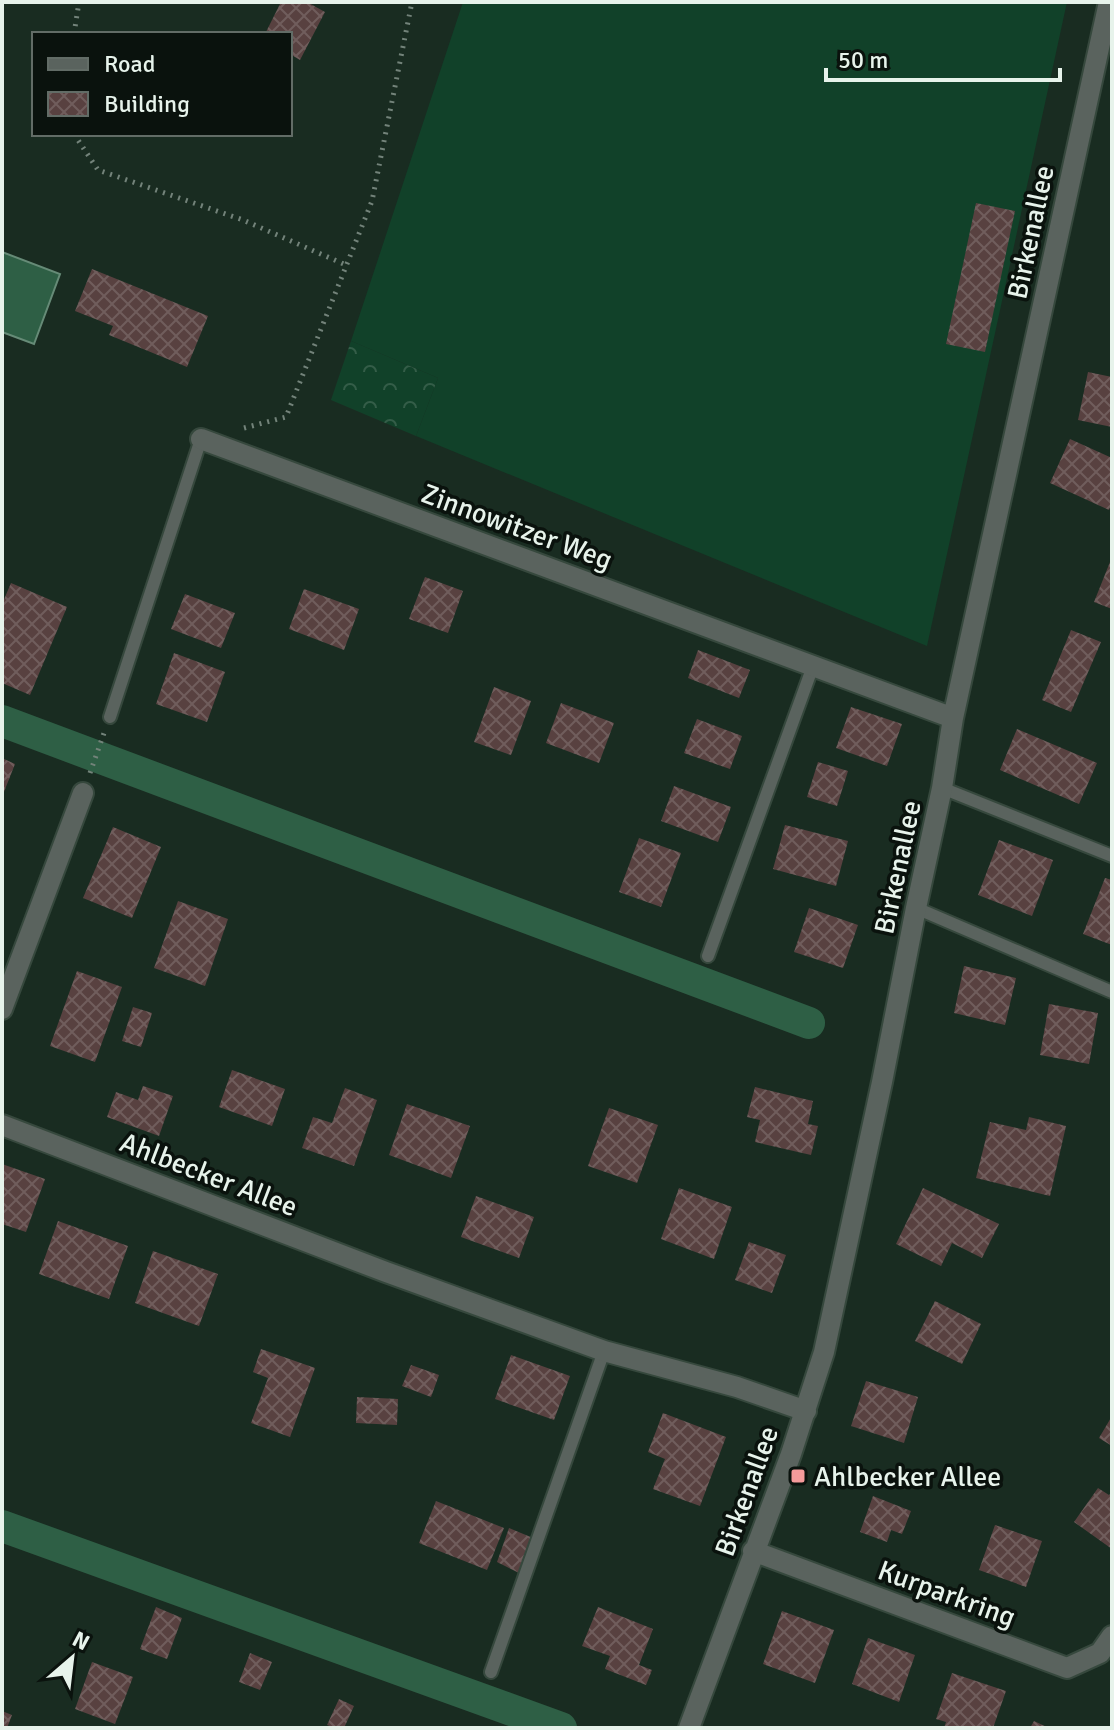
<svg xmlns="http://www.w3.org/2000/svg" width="1114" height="1730" viewBox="0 0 1114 1730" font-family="Signika,sans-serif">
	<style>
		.grass { fill: #114129 }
		.park { fill: url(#park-crowns) }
		.water { fill: #2e5f45; stroke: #668b77; stroke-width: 2 }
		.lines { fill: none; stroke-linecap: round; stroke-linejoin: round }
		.canal { stroke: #2e5f45; stroke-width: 32 }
		.building { fill: url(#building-cross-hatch) }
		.lane-casing { stroke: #36483d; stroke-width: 16 }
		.street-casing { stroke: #36483d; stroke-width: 24 }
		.path { stroke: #73837a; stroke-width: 5; stroke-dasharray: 2 6; stroke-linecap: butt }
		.lane { stroke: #5a635e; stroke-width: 12 }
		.street { stroke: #5a635e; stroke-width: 20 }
		.poi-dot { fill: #f59b9b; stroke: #0a120d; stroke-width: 3 }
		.labels { text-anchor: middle; stroke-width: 7; stroke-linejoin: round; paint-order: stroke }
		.street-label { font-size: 28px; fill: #e7f3eb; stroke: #0a120d }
		.poi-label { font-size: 28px; fill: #e7f3eb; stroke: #0a120d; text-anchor: start }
	</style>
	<defs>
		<pattern id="park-crowns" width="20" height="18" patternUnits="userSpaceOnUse" patternTransform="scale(2)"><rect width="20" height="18" fill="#114129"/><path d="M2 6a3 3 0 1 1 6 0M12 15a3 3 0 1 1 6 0" fill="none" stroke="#345d48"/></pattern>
		<pattern id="building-cross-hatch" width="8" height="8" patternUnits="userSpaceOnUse" patternTransform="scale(2)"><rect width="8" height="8" fill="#584140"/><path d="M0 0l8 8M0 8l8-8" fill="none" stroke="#705d5c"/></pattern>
	</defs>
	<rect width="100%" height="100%" fill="#192c21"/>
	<path class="grass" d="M463 2H1067L927 646 416 436 438 378 351 341Z"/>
	<path class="park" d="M351 341 438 378 416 436 331 400Z"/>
	<path class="water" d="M2 252 60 274 34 344 2 332Z"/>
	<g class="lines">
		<path class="canal" d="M2 721 809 1023
			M2 1526 561 1728"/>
	</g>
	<path class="building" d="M281 2H307L325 12 300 60 290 54V34H265Z
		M976 203 1015 211 985 352 946 344Z
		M92 269 208 316 187 367 109 335 113 326 75 311Z
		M1088 372 1112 377V427L1078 420Z
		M1070 439 1112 458V503L1109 510 1050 483Z
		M1112 557V609L1094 602Z
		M425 577 463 591 448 633 409 619Z
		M11 583 67 607 30 695 2 683V604Z
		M304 589 359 609 344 650 289 629Z
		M185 594 235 613 221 648 171 629Z
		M1071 630 1101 642 1071 712 1042 700Z
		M698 650 750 670 739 698 688 678Z
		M174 653 225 672 207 722 156 704Z
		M494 687 531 701 511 755 474 742Z
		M561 703 614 723 599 763 546 743Z
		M851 707 902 724 887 766 836 748Z
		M697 719 742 736 730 769 684 753Z
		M1017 729 1097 763 1079 804 1000 770Z
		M2 758 15 764 2 797Z
		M818 762 848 771 837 806 807 797Z
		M674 786 731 807 718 842 661 821Z
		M785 825 848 841 836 886 773 869Z
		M113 827 161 847 132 918 83 898Z
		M639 838 681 853 661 907 619 892Z
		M999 840 1053 860 1032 916 978 895Z
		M1105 878 1112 880V945L1083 934Z
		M178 901 228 919 205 986 154 968Z
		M809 908 858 925 843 968 794 952Z
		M964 966 1016 978 1005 1025 954 1013Z
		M77 971 122 987 95 1062 50 1046Z
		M1049 1004 1098 1013 1089 1064 1040 1055Z
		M133 1007 152 1013 141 1047 122 1041Z
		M232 1070 285 1089 272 1126 219 1107Z
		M143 1086 173 1096 159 1136 107 1117 116 1092 138 1100Z
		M755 1087 813 1101 808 1124 818 1126 811 1155 755 1142 760 1120 747 1117Z
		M345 1088 377 1100 354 1166 302 1148 313 1117 332 1123Z
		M407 1104 470 1126 451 1178 389 1155Z
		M609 1108 658 1125 637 1183 588 1166Z
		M1029 1117 1066 1126 1050 1196 976 1178 990 1122 1026 1130Z
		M2 1164 45 1179 26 1232 2 1224Z
		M679 1188 732 1207 714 1259 661 1239Z
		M923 1188 999 1224 982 1258 952 1243 941 1266 896 1244Z
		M476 1196 534 1217 519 1258 461 1237Z
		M58 1221 128 1246 109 1299 39 1274Z
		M749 1242 786 1255 772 1293 735 1280Z
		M153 1251 218 1274 199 1326 135 1303Z
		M935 1301 981 1324 962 1364 915 1341Z
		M261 1349 315 1368 290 1437 251 1423 268 1378 253 1372Z
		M511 1355 570 1376 554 1420 495 1399Z
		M411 1365 439 1375 431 1397 402 1386Z
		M866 1381 918 1397 904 1443 851 1426Z
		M357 1397 398 1399 397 1425 356 1423Z
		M663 1413 726 1437 700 1506 653 1489 665 1459 648 1452Z
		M1112 1416V1446L1099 1438Z
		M1098 1488 1109 1495 1112 1492V1549L1074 1522Z
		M873 1496 911 1511 902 1534 891 1530 887 1542 860 1532Z
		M436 1501 504 1528 487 1570 419 1543Z
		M995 1525 1042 1541 1026 1587 979 1570Z
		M509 1528 533 1538 521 1574 497 1562Z
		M156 1607 182 1618 167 1659 140 1649Z
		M598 1607 653 1629 639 1665 652 1670 646 1685 605 1669 610 1656 582 1646Z
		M782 1611 834 1630 815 1683 763 1664Z
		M868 1638 915 1655 899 1702 852 1684Z
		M250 1653 272 1662 260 1690 239 1682Z
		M92 1662 133 1677 115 1724 75 1709Z
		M952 1673 1006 1691 993 1728H944L946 1722 936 1719Z
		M339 1699 354 1706 344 1728H335L327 1725Z
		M2 1711 12 1715 7 1728H2Z
		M1034 1721 1049 1728H1030Z"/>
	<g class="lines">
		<defs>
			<path id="lane" d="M110 717 201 439
				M942 788 1112 856
				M916 908 1112 992
				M708 956 813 666
				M491 1672 604 1351"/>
			<path id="street" d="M201 439 953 718
				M2 1009 83 793
				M2 1125 386 1272 604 1351 737 1387 806 1411
				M753 1551 1067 1668 1100 1653 1112 1636
				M689 1728 791 1454 824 1352 882 1082 916 908 942 788 953 718 1109 2"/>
		</defs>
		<use href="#lane" class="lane-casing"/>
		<use href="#street" class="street-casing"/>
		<path class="path" d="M74 34 79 2
			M74 134 98 170 243 220 346 265
			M244 428 286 417 372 201 412 2
			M90 773 104 733"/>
		<use href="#lane" class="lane"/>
		<use href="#street" class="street"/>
	</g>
	<rect class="poi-dot" x="790" y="1468" width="16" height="16" rx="4"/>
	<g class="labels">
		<g class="street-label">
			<text transform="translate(1030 232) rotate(-78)" y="10">Birkenallee</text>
			<text transform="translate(517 526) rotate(20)" y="10">Zinnowitzer Weg</text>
			<text transform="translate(897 867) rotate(-78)" y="10">Birkenallee</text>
			<text transform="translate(209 1174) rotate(21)" y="10">Ahlbecker Allee</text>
			<text transform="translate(746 1491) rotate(-70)" y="10">Birkenallee</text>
			<text transform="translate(947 1593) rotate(20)" y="10">Kurparkring</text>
		</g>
		<g class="poi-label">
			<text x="814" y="1486">Ahlbecker Allee</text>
		</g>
	</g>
	<rect width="1114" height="1730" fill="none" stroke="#e7f3eb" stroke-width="8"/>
	<rect x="32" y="32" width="260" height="104" fill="#0a120d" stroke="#626c66" stroke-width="2"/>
	<rect x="48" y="58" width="40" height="12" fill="#5a635e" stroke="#626c66" stroke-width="2"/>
	<text x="104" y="72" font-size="24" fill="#e7f3eb">Road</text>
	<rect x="48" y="92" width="40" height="24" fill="url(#building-cross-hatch)" stroke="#626c66" stroke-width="2"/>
	<text x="104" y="112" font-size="24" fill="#e7f3eb">Building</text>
	<g transform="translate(72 1658) rotate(28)" stroke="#0a120d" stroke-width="6" paint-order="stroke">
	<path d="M0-6L14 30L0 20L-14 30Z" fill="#e7f3eb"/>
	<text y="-12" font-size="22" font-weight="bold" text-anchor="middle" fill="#e7f3eb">N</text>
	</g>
	<path d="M826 68v12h234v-12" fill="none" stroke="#e7f3eb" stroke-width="4"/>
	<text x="838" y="68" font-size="24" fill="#e7f3eb" stroke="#0a120d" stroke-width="6" paint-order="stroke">50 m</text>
</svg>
